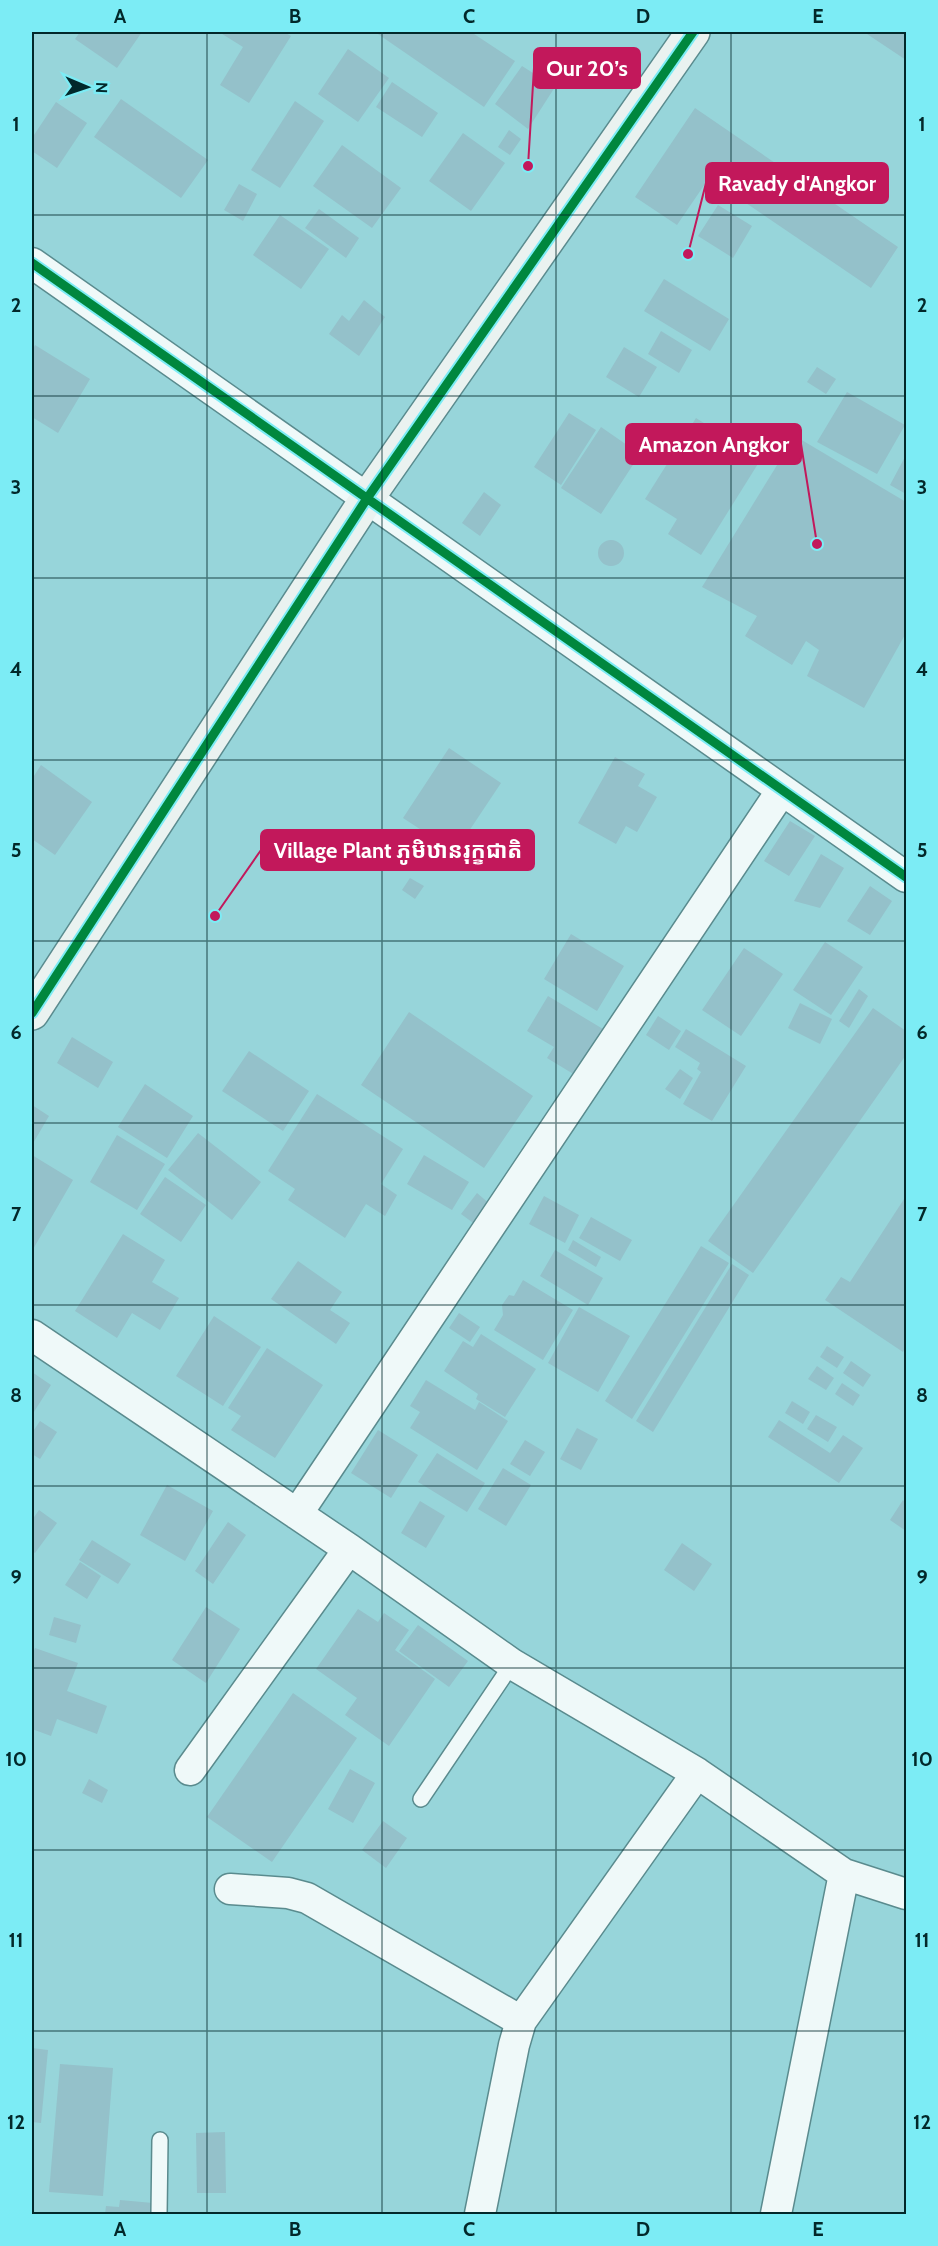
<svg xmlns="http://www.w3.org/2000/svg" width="938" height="2246" viewBox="0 0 938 2246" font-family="Cabin,'Noto Sans Khmer',sans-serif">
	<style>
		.building { fill: #94c1ca }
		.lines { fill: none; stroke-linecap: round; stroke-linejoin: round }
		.lane-casing { stroke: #5a8b8e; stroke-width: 18 }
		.street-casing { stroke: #5a8b8e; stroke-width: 33 }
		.secondary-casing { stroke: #5a8b8e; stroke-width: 36 }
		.lane { stroke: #eff9f9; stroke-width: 15 }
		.street { stroke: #eff9f9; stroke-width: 30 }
		.secondary { stroke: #eaf2f0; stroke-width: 33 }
		.cycleway-casing { stroke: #7cecf5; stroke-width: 13 }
		.cycleway { stroke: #00873e; stroke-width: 9 }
		.grid { fill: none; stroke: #02282a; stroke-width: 1.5; stroke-opacity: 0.55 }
		.leader { fill: none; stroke: #c2185b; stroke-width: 2 }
		.callout-dot { fill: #c2185b; stroke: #7cecf5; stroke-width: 2 }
		.callout { fill: #c2185b; stroke: #c2185b; stroke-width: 2 }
		.callout-label { font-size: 22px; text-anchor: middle; font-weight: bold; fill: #fff }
		.neatline { fill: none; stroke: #02282a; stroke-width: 2 }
		.grid-label { font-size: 20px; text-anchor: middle; font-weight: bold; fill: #02282a }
	</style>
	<rect width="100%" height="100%" fill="#97d5da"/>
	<path class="building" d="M80 32H142L117 68 75 39Z
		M219 32H284L291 36 249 103 220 85 243 47Z
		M375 32H471L515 61 484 107Z
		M864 32H906V60Z
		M348 49 389 78 358 122 318 94Z
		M522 66 555 87 528 129 495 104Z
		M392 82 438 113 422 137 376 107Z
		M121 99 208 160 181 198 94 137Z
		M295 101 324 121 280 188 251 170Z
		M56 102 87 123 57 168 32 151V138Z
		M695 108 898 247 871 288 709 178 677 225 635 197Z
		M509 130 521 139 510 155 498 147Z
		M463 133 505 163 471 211 429 181Z
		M342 145 401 188 372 228 313 186Z
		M239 184 257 194 243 221 224 210Z
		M718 205 752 226 733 258 698 236Z
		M319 209 359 238 346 258 305 228Z
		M280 215 329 249 301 289 253 255Z
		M664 279 729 319 710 351 644 311Z
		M364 300 385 317 359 356 329 334 342 315 349 321Z
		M661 331 692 350 679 373 648 354Z
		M35 345 90 379 58 433 32 417V351Z
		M624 347 657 367 639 397 606 377Z
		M817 367 836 379 826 394 807 382Z
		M847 392 905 425 877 474 817 442Z
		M569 413 596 430 561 485 534 467Z
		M696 418 761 459 701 555 668 534 677 519 645 499Z
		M601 427 640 454 601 514 561 488Z
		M795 436 906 502V633L864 708 807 676 819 650 806 641 792 665 745 636 757 616 702 587Z
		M906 455V494L890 485Z
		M484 492 501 505 480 536 462 523Z
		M598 553a13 13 0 1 1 26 0a13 13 0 1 1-26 0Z
		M449 748 501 783 455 852 403 818Z
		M615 757 645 774 638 786 657 797 637 832 626 826 616 844 578 823Z
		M41 765 92 802 55 855 32 839V779Z
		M790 821 815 836 789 876 764 861Z
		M821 854 844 868 820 908 794 901Z
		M410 878 424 886 415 899 402 890Z
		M870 886 892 901 870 935 847 921Z
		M571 934 624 966 597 1011 544 979Z
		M825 942 863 967 831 1015 793 990Z
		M744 948 783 974 741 1036 702 1010Z
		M859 989 868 996 849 1028 839 1021Z
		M548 996 603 1029 575 1075 547 1058 554 1047 527 1031Z
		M800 1003 832 1019 820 1044 788 1028Z
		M873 1008 906 1031V1055L753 1273 708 1241Z
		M409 1012 533 1096 484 1168 361 1085Z
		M658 1016 681 1031 669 1050 646 1035Z
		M686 1029 746 1066 712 1121 683 1104 701 1072 697 1069 700 1063 675 1047Z
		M72 1037 113 1062 98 1088 57 1063Z
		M249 1051 309 1091 283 1131 222 1091Z
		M680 1069 693 1078 680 1099 665 1089Z
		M145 1084 193 1116 167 1158 118 1127Z
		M317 1094 403 1149 381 1184 397 1195 385 1216 366 1204 345 1238 288 1200 295 1189 268 1171Z
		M32 1105 49 1116 32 1145Z
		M198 1133 261 1182 232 1220 168 1170Z
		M117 1135 165 1164 137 1210 90 1182Z
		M32 1155 73 1180 32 1251Z
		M424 1155 469 1182 452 1210 407 1184Z
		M165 1177 206 1205 181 1242 140 1214Z
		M477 1193 491 1205 476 1225 461 1214Z
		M544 1196 579 1215 565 1243 529 1224Z
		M906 1196V1346L903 1352 825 1300 841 1277 850 1282Z
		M591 1217 632 1240 620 1261 579 1238Z
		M123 1234 165 1260 152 1282 179 1298 160 1330 132 1313 117 1338 75 1311Z
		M573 1240 601 1257 596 1267 568 1250Z
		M701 1246 729 1263 632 1419 605 1401Z
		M555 1250 603 1278 588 1305 540 1276Z
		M298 1261 342 1292 330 1310 350 1323 336 1344 271 1299Z
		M732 1264 749 1275 653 1432 636 1421Z
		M523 1280 573 1310 543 1360 494 1330 503 1315 502 1305 509 1295 514 1296Z
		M579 1307 630 1336 598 1392 548 1363Z
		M459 1313 480 1327 470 1342 449 1328Z
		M214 1316 261 1347 223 1406 176 1376Z
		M481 1334 536 1369 505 1417 476 1399 478 1394 444 1371 463 1341 473 1347Z
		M827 1346 844 1357 837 1368 820 1357Z
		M267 1348 323 1385 275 1458 231 1430 241 1416 228 1408Z
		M851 1361 871 1375 863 1387 843 1373Z
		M817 1366 834 1378 826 1390 808 1379Z
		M32 1372 51 1385 32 1415Z
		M426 1380 475 1410 479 1402 508 1421 477 1470 410 1428 420 1412 410 1406Z
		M842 1383 860 1395 853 1406 835 1394Z
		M792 1401 810 1412 803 1424 785 1413Z
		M816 1415 837 1427 828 1442 807 1429Z
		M779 1420 830 1453 843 1435 863 1448 839 1483 768 1437Z
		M40 1421 57 1432 40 1459 32 1454V1433Z
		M577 1428 598 1439 581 1470 560 1459Z
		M378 1430 418 1455 391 1498 351 1473Z
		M525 1440 545 1452 530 1476 510 1464Z
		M437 1453 485 1483 467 1512 418 1482Z
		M503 1468 531 1485 506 1526 478 1509Z
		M167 1485 213 1511 185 1561 140 1535Z
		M903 1500 906 1503V1531L890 1520Z
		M420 1501 445 1516 426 1548 401 1533Z
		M39 1510 57 1523 35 1553 32 1551V1520Z
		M228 1522 246 1535 213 1584 195 1571Z
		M92 1540 131 1564 118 1584 79 1560Z
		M682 1543 712 1564 694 1591 664 1570Z
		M80 1562 101 1576 87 1599 65 1585Z
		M206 1607 240 1629 206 1683 172 1660Z
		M358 1609 378 1622 384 1613 409 1630 395 1650 435 1679 389 1746 345 1715 357 1698 316 1669Z
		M54 1617 81 1625 76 1643 49 1635Z
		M418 1625 468 1661 449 1687 399 1651Z
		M35 1648 78 1663 67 1691 107 1706 97 1734 57 1719 51 1736 32 1729V1656Z
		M293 1693 357 1738 272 1862 207 1817Z
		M350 1769 375 1783 353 1823 328 1809Z
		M89 1779 108 1790 102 1803 82 1793Z
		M383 1821 407 1838 386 1868 362 1850Z
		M32 2048 48 2050 41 2123 32 2122Z
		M60 2064 113 2068 103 2196 49 2192Z
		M225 2132 226 2193H197L196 2133Z
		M120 2200 153 2203 152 2214H105L106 2206 119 2207Z"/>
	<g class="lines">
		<defs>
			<path id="lane" d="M421 1799 512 1664
				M159 2214 160 2140"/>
			<path id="street" d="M32 263 906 877
				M32 1335 349 1549 512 1664 697 1773 844 1874 906 1894
				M297 1514 782 790
				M190 1770 349 1549
				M230 1889 288 1893 307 1898 521 2021
				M480 2214 514 2045 521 2021 697 1773
				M776 2214 844 1874"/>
			<path id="secondary" d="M32 1013 368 497 693 32"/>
		</defs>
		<use href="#lane" class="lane-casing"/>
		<use href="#street" class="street-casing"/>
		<use href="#secondary" class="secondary-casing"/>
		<use href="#lane" class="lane"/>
		<use href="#street" class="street"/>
		<use href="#secondary" class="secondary"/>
		<defs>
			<path id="cycleway" d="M32 263 906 877
				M32 1013 368 497 693 32"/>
		</defs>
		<use href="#cycleway" class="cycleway-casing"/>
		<use href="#cycleway" class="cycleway"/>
	</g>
	<path class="grid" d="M207 32V2214M382 32V2214M556 32V2214M731 32V2214M32 215H906M32 396H906M32 578H906M32 760H906M32 941H906M32 1123H906M32 1305H906M32 1486H906M32 1668H906M32 1850H906M32 2031H906"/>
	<path class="leader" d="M528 166L534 68M688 254L706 183M817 544L801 444M215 916L261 850"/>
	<g class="callout-dot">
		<circle cx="528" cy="166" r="6"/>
		<circle cx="688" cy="254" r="6"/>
		<circle cx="817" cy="544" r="6"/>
		<circle cx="215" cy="916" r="6"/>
	</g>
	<g class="callout">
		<rect x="534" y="48" width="106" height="40" rx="6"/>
		<rect x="706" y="163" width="182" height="40" rx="6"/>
		<rect x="626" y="424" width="175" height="40" rx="6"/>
		<rect x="261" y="830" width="273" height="40" rx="6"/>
	</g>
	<g class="callout-label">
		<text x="587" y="76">Our 20’s</text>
		<text x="797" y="191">Ravady d'Angkor</text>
		<text x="714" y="452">Amazon Angkor</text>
		<text x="398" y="858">Village Plant ភូមិឋានរុក្ខជាតិ</text>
	</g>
	<rect width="938" height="2246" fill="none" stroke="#7cecf5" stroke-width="66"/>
	<g transform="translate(87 87) rotate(92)" stroke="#7cecf5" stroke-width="4.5" paint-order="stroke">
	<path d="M0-4.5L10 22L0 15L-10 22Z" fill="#02282a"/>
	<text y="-9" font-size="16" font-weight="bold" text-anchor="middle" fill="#02282a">N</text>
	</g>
	<rect x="33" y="33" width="872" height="2180" class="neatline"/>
	<g class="grid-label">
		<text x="120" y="23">A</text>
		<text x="295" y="23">B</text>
		<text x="469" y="23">C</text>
		<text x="643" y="23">D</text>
		<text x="818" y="23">E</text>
		<text x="16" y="131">1</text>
		<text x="922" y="131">1</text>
		<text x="16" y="312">2</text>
		<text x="922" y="312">2</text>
		<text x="16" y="494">3</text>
		<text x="922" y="494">3</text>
		<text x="16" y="676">4</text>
		<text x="922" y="676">4</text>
		<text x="16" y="857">5</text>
		<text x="922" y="857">5</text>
		<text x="16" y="1039">6</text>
		<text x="922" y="1039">6</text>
		<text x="16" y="1221">7</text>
		<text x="922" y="1221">7</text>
		<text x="16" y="1402">8</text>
		<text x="922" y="1402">8</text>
		<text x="16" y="1584">9</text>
		<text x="922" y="1584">9</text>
		<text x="16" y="1766">10</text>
		<text x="922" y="1766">10</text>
		<text x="16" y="1947">11</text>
		<text x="922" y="1947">11</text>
		<text x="16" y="2129">12</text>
		<text x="922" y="2129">12</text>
		<text x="120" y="2236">A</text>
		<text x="295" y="2236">B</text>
		<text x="469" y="2236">C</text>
		<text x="643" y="2236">D</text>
		<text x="818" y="2236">E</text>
	</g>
</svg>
